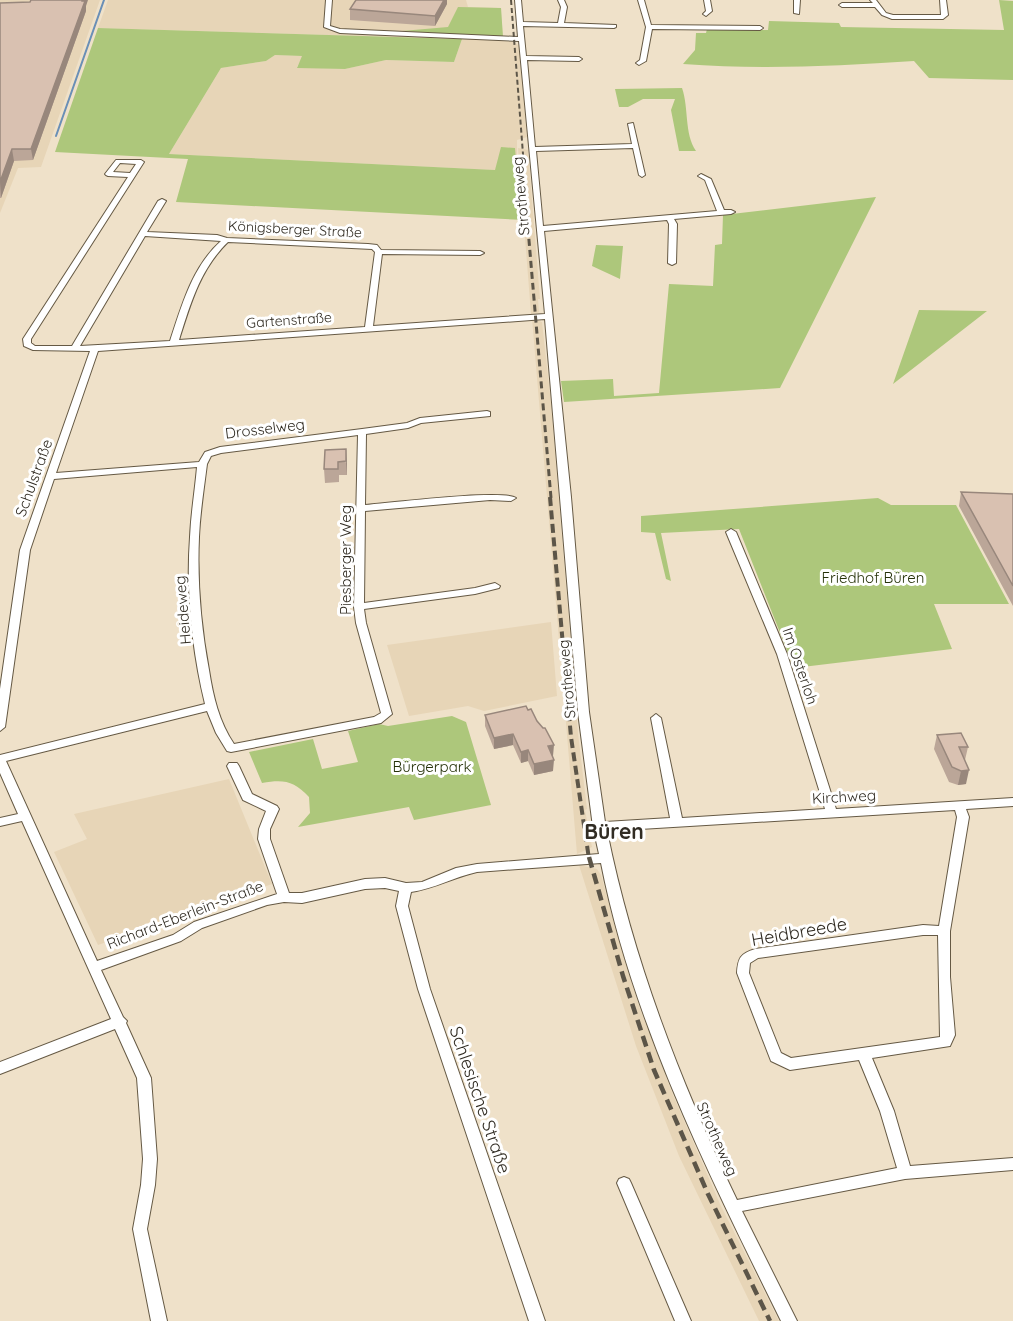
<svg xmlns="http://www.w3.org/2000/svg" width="1013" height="1321" viewBox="0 0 1013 1321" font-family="Quicksand,sans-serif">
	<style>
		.built { fill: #e7d5b7 }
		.green { fill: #adc77b }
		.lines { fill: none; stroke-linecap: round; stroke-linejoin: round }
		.stream { stroke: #6a8fb6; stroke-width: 2 }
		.street-casing { stroke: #655944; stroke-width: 2 }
		.street { fill: #fff; fill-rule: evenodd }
		.rail-far3 { stroke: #5c5548; stroke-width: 2; stroke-dasharray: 5 3; stroke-linecap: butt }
		.rail-far2 { stroke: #5c5548; stroke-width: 3; stroke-dasharray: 7 4; stroke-linecap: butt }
		.rail-far1 { stroke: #5c5548; stroke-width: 4; stroke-dasharray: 9 4.5; stroke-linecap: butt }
		.rail { stroke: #5c5548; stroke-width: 4.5; stroke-dasharray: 11 6; stroke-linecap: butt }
		.wall { fill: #bba698 }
		.shaded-wall { fill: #98877c }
		.building { fill: #d9c1b1; stroke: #98877c; stroke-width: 1.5 }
		.labels { text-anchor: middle; stroke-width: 6; stroke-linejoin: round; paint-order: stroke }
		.far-street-label { font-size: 14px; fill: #312c23; stroke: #fff }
		.street-label { font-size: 15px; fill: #312c23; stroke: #fff }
		.park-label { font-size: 15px; fill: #253108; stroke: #fff }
		.near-street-label { font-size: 18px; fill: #312c23; stroke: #fff }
		.district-label { font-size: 21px; font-weight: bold; fill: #312c23; stroke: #fff }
	</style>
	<rect width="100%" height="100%" fill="#efe1c9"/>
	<path class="built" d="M0 0H100L41 167 18 168 0 213Z
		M108 0H466L468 7 501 8 503 41 514 42 519 46 527 137 517 140V171L169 154 221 68 266 61 275 55 303 56 297 67 345 69 386 60 454 62 462 39 98 28Z
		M518 148 528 150 540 299H538L539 312 537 313 531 314Z
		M532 318 542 322 551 403 578 733 587 809 585 810 592 847 577 854Z
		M551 622 557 696 484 711 468 706 409 716 387 645Z
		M229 779 272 884 98 945 54 852 87 839 74 814Z
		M579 865 597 869 601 875 614 923 640 1009 673 1095 720 1204 779 1321H759L679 1156 636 1046Z"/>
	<path class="green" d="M999 0 1013 1V80L929 78 914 61C837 66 761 70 683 64L695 50 696 33H706L707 29 768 30 769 21 839 23 841 27 1004 30Z
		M458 7 501 8 503 37 402 31 448 27Z
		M98 28 462 39 454 62 386 60 345 69 297 68 302 56 275 55 266 61 221 68 169 154 495 170 501 147 515 148 517 171 520 172 524 220 176 202 188 159 55 152Z
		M682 88C689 108 684 133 696 151H679L671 110 675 99H643L628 107H619L615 89Z
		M876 197 780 388 564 402 561 381 613 379 614 396 659 393 669 284 713 286 715 245 722 244 723 215Z
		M596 245 623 246 620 279 592 266Z
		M919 310 987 311 893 384Z
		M878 498 891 505H956L1009 604H934L952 649 794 668 739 529 661 533 671 581 666 579 655 533 641 532V516Z
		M452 716 466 722 491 805 414 820 409 807 298 827 310 813 309 797C294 781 284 779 262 783L249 752 313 739 322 769 358 762 348 731 379 724 388 726Z"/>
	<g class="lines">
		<path class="stream" d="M56 136 104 0"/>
		<defs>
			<path id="street" d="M326 0H332L330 26 340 29 518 37 515 0H521L523 22 558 23 561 7 558 0H564L567 7 564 23 616 25V27L614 28 523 26 526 56 579 57 582 59 579 61 527 60 535 147 632 144 628 124 633 123 645 175 642 177 639 175 633 148 536 151 543 226 717 211 705 180 698 176 701 174 711 179 724 210H731L735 212 731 214 674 219 677 224 676 263 672 265 668 263 669 224 667 220 544 231 571 497 589 712 605 822 670 818 651 718 656 714 661 718 682 818 825 809 777 654 726 532 731 529 736 532 787 654 836 809 1013 798V806L966 809 969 817 950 931V977L955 1035 950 1046 872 1058 894 1111 910 1166 1013 1158V1170L905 1179 742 1211 797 1321H781C710 1177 632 1022 601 863L477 872C454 877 434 889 411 892L408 906 430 989 545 1321H529L418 989 396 906 399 891 385 888 365 889 302 903 284 902 267 905 202 928 181 941 101 970 123 1017 127 1021 126 1023 151 1078 157 1159 155 1185 147 1229 167 1321H151L133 1229 141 1185 143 1159 137 1078 115 1029 0 1074V1062L111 1019 22 821 0 826V818L18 814 0 773V755L205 704C192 650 186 592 190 537 191 513 195 490 197 467L54 479 30 550 5 727 0 731V689L20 550 90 351 33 350 24 346 23 339 128 177 108 176 106 175 105 174 116 160H141L144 162 31 339V343L35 346H72L158 201 162 199 166 201 147 232 217 235 227 238 368 244 377 245 381 250 480 251 484 253 480 255 382 254 373 326 545 314 519 41 340 33 324 27ZM120 163 136 164 130 173 113 172ZM145 236 221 241C192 267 182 305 170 341L80 346ZM228 242 372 249 375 252 365 327 179 340C190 305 200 269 228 242ZM545 319 578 712 593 827 599 854 477 864 456 868 422 882 406 883 385 878 365 879 302 893H289L270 839V829L279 809 277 806 252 794 239 766 237 763H229L227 766 243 800 266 811 259 829 258 839 277 894 194 922 173 935 97 961 6 761 207 711 216 733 227 751 231 752 381 723 392 714 366 623 364 609 475 594 499 588 500 586 495 583 475 588 364 603 365 511 490 500 511 501 516 498C503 489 389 503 365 505L366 434 408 428 421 423 490 416V412L487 411 420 418 407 423 362 429 220 447 205 452 199 462 56 473 98 351ZM358 435 354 607 356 623 381 713 374 717 234 744C219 722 213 696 209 670 201 627 197 581 199 537 200 513 204 488 207 464L211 456 221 453ZM955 810 957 817 939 926 923 925 755 949C740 954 738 958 737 973L771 1061 790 1070 859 1060 880 1111 897 1168 737 1200C680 1081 633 960 607 831ZM923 935H938L940 1037 791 1058 781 1053 749 973 750 963 758 958Z
				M638 0H644L651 25 760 26 763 28 760 30 652 29 646 61 639 65 636 63 640 60 646 27Z
				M704 0H710L712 11 706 16 703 14 706 11Z
				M794 0H800L799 14 794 13Z
				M870 0H876L886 13 893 15H941L940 0H946L948 15 943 19H892L882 15 875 7H842L839 5 842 3H873Z
				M624 1177 629 1179 631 1183 691 1321H675L617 1183 619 1179Z"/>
		</defs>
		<use href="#street" class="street-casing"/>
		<use href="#street" class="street"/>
		<path class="rail-far3" d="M511 0 528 218"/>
		<path class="rail-far2" d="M527 217 551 498"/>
		<path class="rail-far1" d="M550 497 571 737 589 859"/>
		<path class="rail" d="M589 857 623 976 654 1070 708 1194 770 1321"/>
	</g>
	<path class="wall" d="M356 0H447V4L435 26 350 20V9Z
		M0 3 86 6V11L33 160 14 161 1 198H0Z
		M325 450 347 463V475H339V482L325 483 324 469Z
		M961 492 1013 494V606L959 506Z
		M485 715 553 756H552L553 771 534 775 528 761 521 763 513 745 494 749 485 726Z
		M937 735 968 747 965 760 966 784 958 785 949 782 934 749Z"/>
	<path class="shaded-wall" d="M82 0H88L86 6V11L33 160 31 149Z
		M444 0H447V4L435 26V16Z
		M12 149 14 161 1 198 0 182Z
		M346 449 347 463V475L346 461Z
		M513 734V745L494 749V738Z
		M554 745 553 756 547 757 548 746Z
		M528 750V761L521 763V752Z
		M554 760 553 771 534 775V764Z
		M969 770 966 784 958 785 961 771Z"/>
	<path class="building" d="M31 0H82V1H85L31 149H12L0 182V3L30 2Z
		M356 0H444L435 16 350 9Z
		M346 449V461L338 462V469H324L325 450Z
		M961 492 1013 494V586Z
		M526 706 528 710 531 709 537 721 543 728H545L554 745 548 746 554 760 534 764 528 750 521 752 513 734 494 738 485 715Z
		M961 733 968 747H959L969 770 961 771 952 767 937 735Z"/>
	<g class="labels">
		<g class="far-street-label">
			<text transform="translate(295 229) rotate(3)" y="5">Königsberger Straße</text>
			<text transform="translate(289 320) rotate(-4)" y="5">Gartenstraße</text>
		</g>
		<g class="street-label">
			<text transform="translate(521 196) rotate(-95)" y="5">Strotheweg</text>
			<text transform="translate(265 429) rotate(-7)" y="5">Drosselweg</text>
			<text transform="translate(34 478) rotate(-70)" y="5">Schulstraße</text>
			<text transform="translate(346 560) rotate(-90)" y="5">Piesberger Weg</text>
			<text transform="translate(183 610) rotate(-95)" y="5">Heideweg</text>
			<text transform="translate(800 666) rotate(71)" y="5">Im Osterloh</text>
			<text transform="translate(567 679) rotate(-95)" y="5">Strotheweg</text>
			<text transform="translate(844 797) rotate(-3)" y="5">Kirchweg</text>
			<text transform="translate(185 915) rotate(-21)" y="5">Richard-Eberlein-Straße</text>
			<text transform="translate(717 1139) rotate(66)" y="5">Strotheweg</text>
		</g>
		<g class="park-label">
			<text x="873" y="583">Friedhof Büren</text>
			<text x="432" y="772">Bürgerpark</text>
		</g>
		<g class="near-street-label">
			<text transform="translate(799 932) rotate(-10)" y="6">Heidbreede</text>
			<text transform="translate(480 1100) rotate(71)" y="6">Schlesische Straße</text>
		</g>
		<g class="district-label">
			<text x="614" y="839">Büren</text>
		</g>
	</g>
</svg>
